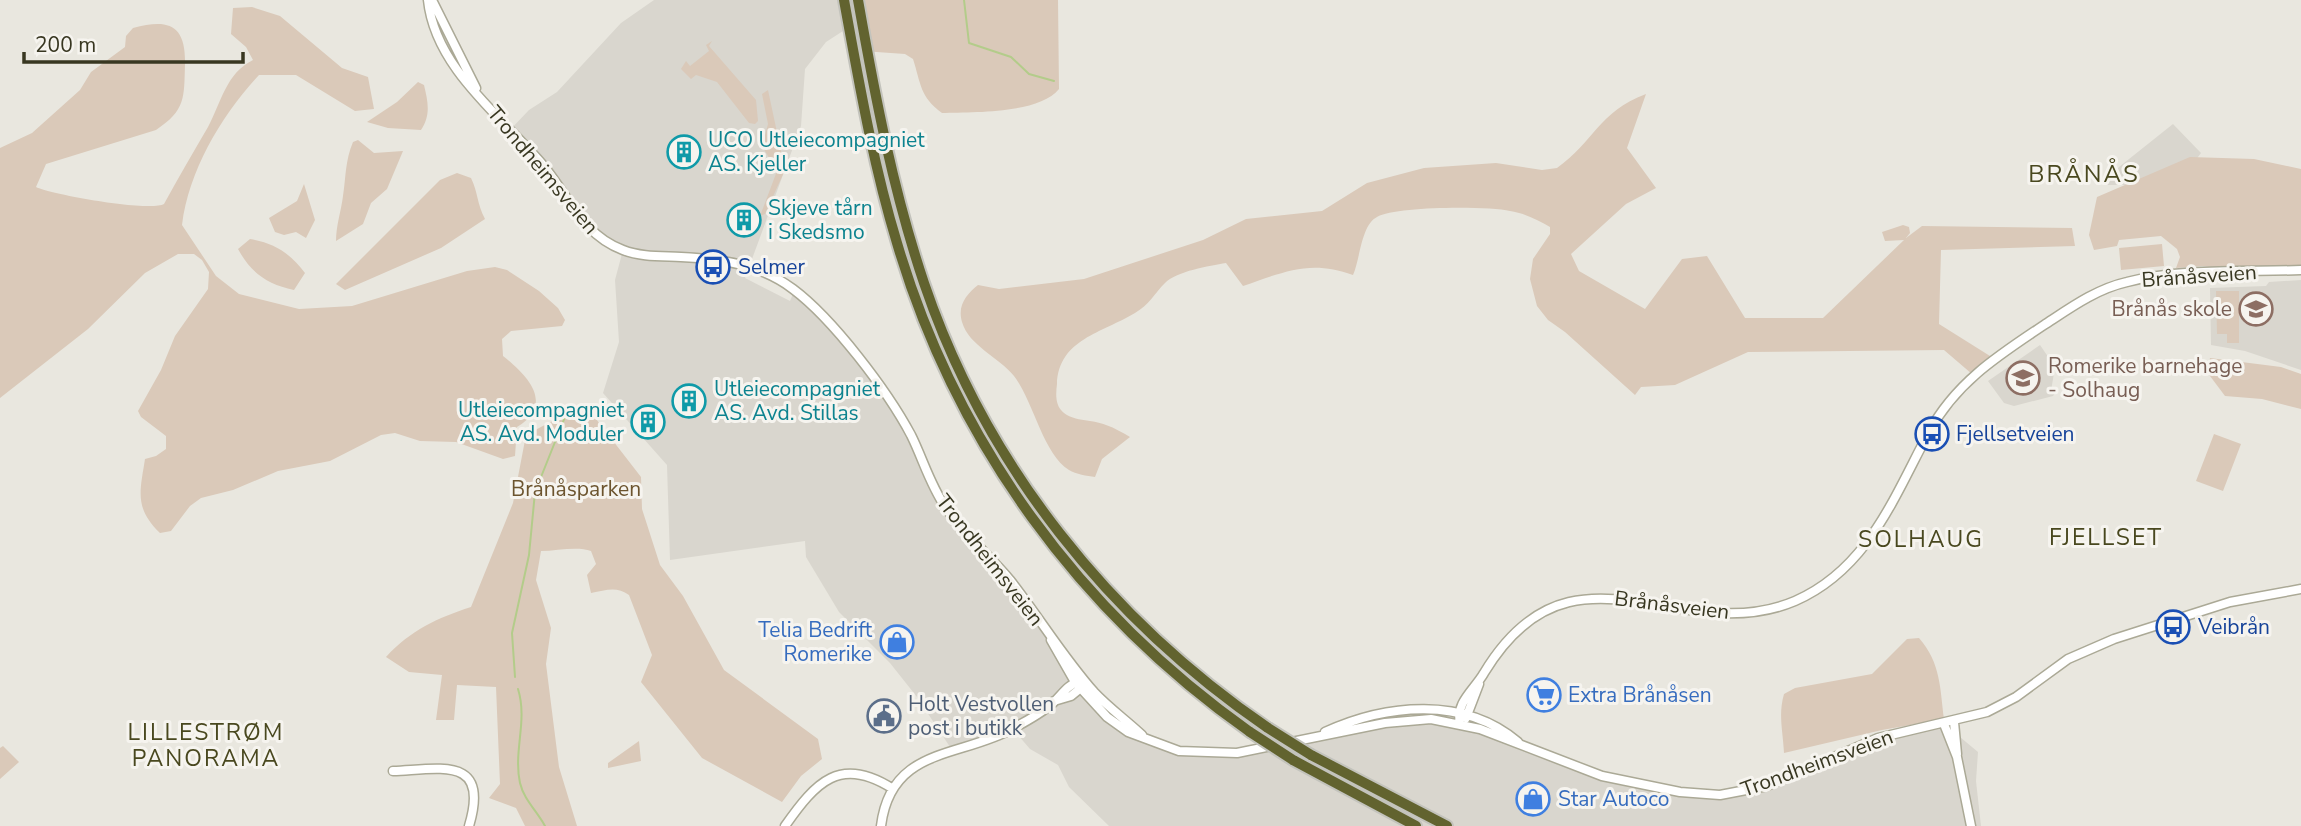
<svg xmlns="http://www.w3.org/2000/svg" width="2301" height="826" viewBox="0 0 2301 826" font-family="'Nunito Sans',sans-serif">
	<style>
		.built { fill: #d9d6ce }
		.green { fill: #dac9b9 }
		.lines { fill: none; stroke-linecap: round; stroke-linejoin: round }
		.stream { stroke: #b3cc8a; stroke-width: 2 }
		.secondary-casing { stroke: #aba996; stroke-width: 11 }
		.highway-casing { stroke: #c3c3bc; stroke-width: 14 }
		.secondary { stroke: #fff; stroke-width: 8 }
		.highway { stroke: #62632f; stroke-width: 10 }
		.highway-bridge-casing { stroke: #c3c3bc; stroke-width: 14; stroke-linecap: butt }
		.highway-bridge { stroke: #62632f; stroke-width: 10 }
		.labels { text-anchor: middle; stroke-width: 6; stroke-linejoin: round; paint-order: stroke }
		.culture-label { font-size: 21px; fill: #0d838f; stroke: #f6f4ef; text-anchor: start }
		.street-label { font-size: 21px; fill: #383721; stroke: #f6f4ef }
		.transit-label { font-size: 21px; fill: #164399; stroke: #f6f4ef; text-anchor: start }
		.education-label { font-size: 21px; fill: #785e54; stroke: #f6f4ef; text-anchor: end }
		.park-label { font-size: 21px; fill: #6c542e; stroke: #f6f4ef }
		.shop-label { font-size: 21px; fill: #366cbe; stroke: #f6f4ef; text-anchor: start }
		.service-label { font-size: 21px; fill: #4e5e75; stroke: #f6f4ef; text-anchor: start }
		.neighbourhood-label { font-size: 23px; letter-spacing: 2px; fill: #49481f; stroke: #f6f4ef }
		.quarter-label { font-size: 24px; letter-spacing: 2px; fill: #49481f; stroke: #f6f4ef }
	</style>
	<rect width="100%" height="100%" fill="#e9e7df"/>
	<path class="built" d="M654 0H838L843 31 826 42 805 69 801 126 745 278 790 301 795 289 836 330 892 403 942 504 1007 579 1105 714 1147 739 1192 752 1240 751 1407 718 1455 717 1556 762 1699 793 1741 795 1866 742 1948 727 1978 752 1976 781 1981 826H1109L1069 787 1058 765 1030 749 1012 728 952 750 917 697 890 663 839 612 806 557 805 541 670 560 667 465 603 393 619 342 615 280 623 250 601 240 508 132 529 110 557 92 621 23Z
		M2173 124 2201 153 2195 161 2136 185H2107L2119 167Z
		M2301 280V370L2245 351 2211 345 2210 288 2266 286 2269 282Z
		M2040 345 2055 367 2051 391 2056 392 2053 396 2014 406 2004 403 1988 381Z"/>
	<path class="green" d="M838 0H1058L1059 89C1039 114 973 112 942 113 920 97 921 84 913 59L905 54 848 50Z
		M252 7 280 16 342 68 368 77 374 109 355 111 296 75H259C221 116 189 170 182 225L216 276 239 294 299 309 352 306 467 271 495 267 507 270 539 291 558 308 565 320 562 326 511 331 502 339 503 356C528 376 555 404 517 427L515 456 503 459 456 442 420 441 395 433 381 435 330 461 278 471 233 490 201 498 190 506 171 531 160 533C134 508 140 491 145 459L156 456 166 449V436L141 417 138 411 161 370 175 336 208 289 209 272 202 260 194 254H178L145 273 88 329 0 398V148L32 133 80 90 91 72 125 47 126 36 133 28C169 18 186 25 185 64 184 98 186 110 156 130L46 164 36 187C53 195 150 212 164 204 178 178 193 153 208 127 221 103 226 73 253 60L246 47 231 34 233 8Z
		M712 41 709 46 756 100 758 121 755 124 749 123 717 82 696 75 691 79 681 69 686 61 690 66 709 51 706 45Z
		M418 82 424 85C428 102 431 115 421 130L388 128 367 122 397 102Z
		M768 90 785 170 765 214 760 216 777 171 762 146 768 124 762 94Z
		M1646 94 1627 148 1656 188 1626 204 1571 254 1579 271 1645 309 1682 259 1707 256 1745 318H1823L1904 240 1885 241 1882 232 1903 225 1909 227 1910 233 1906 238 1922 226 2072 228 2075 246 1941 250 1939 324 1990 356 1972 374 1944 350 1748 352 1675 385 1641 387 1635 395 1565 332 1548 320 1537 306 1530 279 1533 259 1550 234V227C1538 220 1524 213 1510 211 1488 206 1395 206 1377 217 1361 225 1360 260 1353 275 1310 259 1284 272 1243 286L1226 263C1209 266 1177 271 1165 283 1154 294 1149 305 1135 313 1102 333 1059 339 1057 384 1056 392 1055 403 1061 410 1070 422 1093 419 1106 425 1115 428 1123 433 1130 437L1102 459 1095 477C1087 476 1076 474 1069 470 1043 454 1033 400 1014 376 999 357 969 346 962 322 957 305 967 294 978 285L999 289 1084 279 1203 240 1246 219 1322 211 1367 183 1424 168 1496 163 1542 170 1557 168C1594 142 1598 112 1646 94Z
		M358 140 374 153 403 151 387 189 371 203 363 224 336 241C336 225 341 212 343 196 346 177 345 161 353 142Z
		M2190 157 2254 159 2301 169V265L2249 271 2202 266 2176 268 2180 257 2177 249 2161 236 2119 240 2117 246 2094 250 2089 235 2097 197Z
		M457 173 471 178C478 192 477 204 485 219L441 248 345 290 336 284 440 180Z
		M304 184 315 220 306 238 296 232 284 235 275 232 269 218 297 201Z
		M250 239C274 243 290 253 305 273L294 290C267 284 251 273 238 249Z
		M2162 244 2164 266 2121 270 2119 248Z
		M2216 291H2239V343H2227V334H2217Z
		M2210 358 2281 367 2301 374V409L2262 399 2225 396 2207 372Z
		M569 412 593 415 641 477 642 509 660 565 683 596 724 670 818 739 822 759 801 776 782 802 702 758 641 682 652 655 629 595C617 586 606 590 591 593L587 575 596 564 591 551C577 546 557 551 541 551L536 580 551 628 546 664 559 767 577 826H525L516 808 489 798 500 784 496 687 457 685 454 720H436L442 675 409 672 386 657C411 630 437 618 471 607L513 503 526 435Z
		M2214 434 2241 444 2223 491 2196 481Z
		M1919 638C1941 663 1940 689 1944 719L1882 730 1784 753C1783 731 1778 715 1784 694L1795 688 1872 674 1907 639Z
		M639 741 641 761 608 768V763Z
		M3 746 19 762 0 779V748Z"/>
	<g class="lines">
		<path class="stream" d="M964 0 969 43 1011 57 1029 74 1054 81
			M515 677 512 633 529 555 535 492 565 417
			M518 689C528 721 513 751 520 783 524 800 537 811 545 826"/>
		<defs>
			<path id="secondary" d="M428 0C435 68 502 117 543 165 569 196 582 235 623 250 641 257 661 256 681 257 721 259 760 264 793 289 833 319 887 390 911 435 923 459 930 485 946 508 964 534 989 555 1010 580 1039 617 1063 657 1094 692 1109 708 1126 720 1142 735
				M432 0 476 88
				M1051 640 1075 682 1107 717 1128 732 1179 751 1237 753 1385 723 1431 719 1480 729 1602 776 1680 792 1720 795 1767 786 1878 738 1987 712 2016 697 2068 659 2114 639 2230 602 2301 589
				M1054 701 1071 696 1082 687
				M1466 718 1479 684
				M1954 722 1957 754
				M1460 723C1455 703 1475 689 1484 673 1572 527 1679 650 1795 601 1868 569 1894 497 1929 432 1956 382 1999 355 2044 325 2070 308 2096 289 2127 282 2182 268 2245 272 2301 270
				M1944 724 1957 757 1971 826
				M1325 732C1386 704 1464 696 1518 742
				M393 771C442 769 490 756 469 826
				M785 826C816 782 840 755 893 789
				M881 826C891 746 961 758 1014 728 1028 720 1044 712 1055 701 1063 693 1068 685 1079 681"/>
			<path id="highway" d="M844 0C859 82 873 164 897 243 956 443 1080 612 1250 732
				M858 0C875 96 893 191 924 283 986 466 1110 620 1268 728
				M1311 755 1447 826
				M1293 760 1416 826"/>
		</defs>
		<use href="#secondary" class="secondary-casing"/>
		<use href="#highway" class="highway-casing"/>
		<use href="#secondary" class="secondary"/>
		<use href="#highway" class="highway"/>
		<defs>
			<path id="highway-bridge" d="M1268 728 1311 755
				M1250 732 1293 760"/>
		</defs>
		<use href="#highway-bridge" class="highway-bridge-casing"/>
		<use href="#highway-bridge" class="highway-bridge"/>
	</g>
	<defs>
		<symbol id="building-ring" viewBox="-11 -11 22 22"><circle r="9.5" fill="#f6f4ef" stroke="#0f9aa8" stroke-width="1.5"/><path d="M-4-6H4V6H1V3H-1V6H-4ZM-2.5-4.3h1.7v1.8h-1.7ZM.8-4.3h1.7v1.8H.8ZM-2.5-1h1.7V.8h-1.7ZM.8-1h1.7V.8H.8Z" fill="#0f9aa8"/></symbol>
		<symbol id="bus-ring" viewBox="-11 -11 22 22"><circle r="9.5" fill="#f6f4ef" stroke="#1a4fb4" stroke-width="1.5"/><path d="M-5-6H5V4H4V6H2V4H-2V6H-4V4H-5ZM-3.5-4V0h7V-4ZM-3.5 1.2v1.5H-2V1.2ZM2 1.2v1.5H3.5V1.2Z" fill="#1a4fb4"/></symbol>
		<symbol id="school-ring" viewBox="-11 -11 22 22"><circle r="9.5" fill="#f6f4ef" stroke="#8d6e63" stroke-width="1.5"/><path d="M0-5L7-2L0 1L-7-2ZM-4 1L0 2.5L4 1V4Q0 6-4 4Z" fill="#8d6e63"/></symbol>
		<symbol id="shop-ring" viewBox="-11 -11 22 22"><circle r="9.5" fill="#f6f4ef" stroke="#3f7fe0" stroke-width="1.5"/><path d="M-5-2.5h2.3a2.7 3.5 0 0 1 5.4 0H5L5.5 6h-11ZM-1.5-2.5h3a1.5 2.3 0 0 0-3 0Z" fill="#3f7fe0"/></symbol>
		<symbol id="supermarket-ring" viewBox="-11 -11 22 22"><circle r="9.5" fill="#f6f4ef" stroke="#3f7fe0" stroke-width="1.5"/><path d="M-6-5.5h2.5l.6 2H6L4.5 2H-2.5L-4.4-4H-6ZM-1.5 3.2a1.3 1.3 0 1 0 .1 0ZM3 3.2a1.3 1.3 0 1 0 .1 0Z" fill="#3f7fe0"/></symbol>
		<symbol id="civic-ring" viewBox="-11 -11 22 22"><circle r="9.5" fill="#f6f4ef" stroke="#5c6f8a" stroke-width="1.5"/><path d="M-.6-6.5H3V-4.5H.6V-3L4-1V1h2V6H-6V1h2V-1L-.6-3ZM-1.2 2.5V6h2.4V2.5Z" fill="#5c6f8a"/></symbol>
	</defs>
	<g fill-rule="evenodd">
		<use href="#building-ring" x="665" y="133" width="38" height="38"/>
		<use href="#building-ring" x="725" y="201" width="38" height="38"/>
		<use href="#bus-ring" x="694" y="248" width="38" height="38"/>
		<use href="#school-ring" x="2237" y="290" width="38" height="38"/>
		<use href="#school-ring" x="2004" y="359" width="38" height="38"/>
		<use href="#building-ring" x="670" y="382" width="38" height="38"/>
		<use href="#building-ring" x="629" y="403" width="38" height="38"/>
		<use href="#bus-ring" x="1913" y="415" width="38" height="38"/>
		<use href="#bus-ring" x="2154" y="608" width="38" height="38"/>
		<use href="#shop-ring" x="878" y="623" width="38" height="38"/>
		<use href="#supermarket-ring" x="1525" y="676" width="38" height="38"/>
		<use href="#civic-ring" x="865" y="697" width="38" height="38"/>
		<use href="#shop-ring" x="1514" y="780" width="38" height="38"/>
	</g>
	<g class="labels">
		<g class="culture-label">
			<text x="708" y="147">UCO Utleiecompagniet<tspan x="708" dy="24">AS. Kjeller</tspan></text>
			<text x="768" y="215">Skjeve tårn<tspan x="768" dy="24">i Skedsmo</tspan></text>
			<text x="714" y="396">Utleiecompagniet<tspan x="714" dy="24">AS. Avd. Stillas</tspan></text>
			<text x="624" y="417" text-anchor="end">Utleiecompagniet<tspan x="624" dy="24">AS. Avd. Moduler</tspan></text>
		</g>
		<g class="street-label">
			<text transform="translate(543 170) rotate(50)" y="7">Trondheimsveien</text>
			<text transform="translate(2199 276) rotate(-4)" y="7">Brånåsveien</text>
			<text transform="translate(990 560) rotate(52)" y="7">Trondheimsveien</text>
			<text transform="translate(1672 605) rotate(7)" y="7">Brånåsveien</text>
			<text transform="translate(1817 763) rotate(-20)" y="7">Trondheimsveien</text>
		</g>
		<g class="transit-label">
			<text x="738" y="274">Selmer</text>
			<text x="1956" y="441">Fjellsetveien</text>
			<text x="2198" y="634">Veibrån</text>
		</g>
		<g class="education-label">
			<text x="2232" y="316">Brånås skole</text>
			<text x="2048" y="373" text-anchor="start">Romerike barnehage<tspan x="2048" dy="24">- Solhaug</tspan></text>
		</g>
		<g class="park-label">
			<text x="576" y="496">Brånåsparken</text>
		</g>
		<g class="shop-label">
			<text x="872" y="637" text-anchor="end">Telia Bedrift<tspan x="872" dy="24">Romerike</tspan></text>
			<text x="1568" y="702">Extra Brånåsen</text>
			<text x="1558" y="806">Star Autoco</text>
		</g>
		<g class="service-label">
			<text x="908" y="711">Holt Vestvollen<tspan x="908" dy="24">post i butikk</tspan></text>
		</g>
		<g class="neighbourhood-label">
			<text x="2106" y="545">FJELLSET</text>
			<text x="1921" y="547">SOLHAUG</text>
			<text x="206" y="740">LILLESTRØM<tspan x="206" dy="26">PANORAMA</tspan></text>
		</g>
		<g class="quarter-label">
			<text x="2084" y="182">BRÅNÅS</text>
		</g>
	</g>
	<path d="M24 52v10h219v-10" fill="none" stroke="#383721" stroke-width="3.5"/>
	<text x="35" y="52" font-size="21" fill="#383721" stroke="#f6f4ef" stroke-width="5" paint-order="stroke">200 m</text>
</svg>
